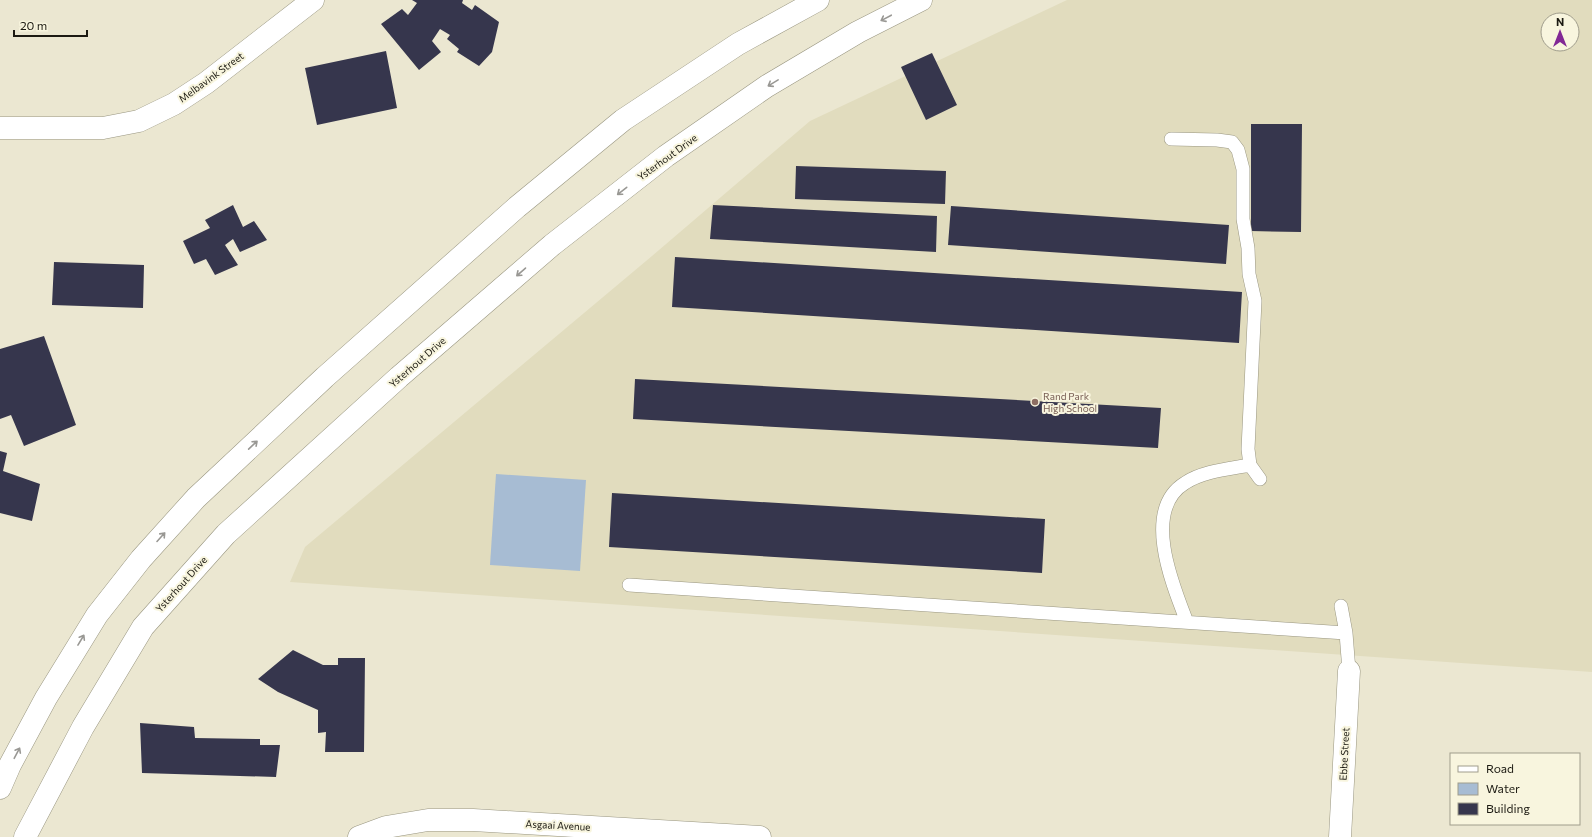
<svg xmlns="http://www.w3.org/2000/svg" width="1592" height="837" viewBox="0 0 1592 837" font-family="Commissioner,sans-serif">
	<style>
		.built { fill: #e1dcbe; fill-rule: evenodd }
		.water { fill: #a7bcd3 }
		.building { fill: #36364d }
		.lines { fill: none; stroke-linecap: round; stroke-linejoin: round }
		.service-casing { stroke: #999681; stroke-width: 14 }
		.minor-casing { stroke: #999681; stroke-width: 23 }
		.secondary-casing { stroke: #999681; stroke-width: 23 }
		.service { stroke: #fff; stroke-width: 13 }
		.minor { stroke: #fff; stroke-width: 22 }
		.secondary { stroke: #fff; stroke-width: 22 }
		.oneway { stroke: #999894 }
		.education-dot { fill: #8d6e63; stroke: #f8f5de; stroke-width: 1.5 }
		.labels { text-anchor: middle; stroke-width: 4; stroke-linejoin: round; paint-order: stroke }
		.street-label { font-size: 10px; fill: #1c1a12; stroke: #f8f5de }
		.education-label { font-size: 10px; fill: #785e54; stroke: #f8f5de; text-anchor: start }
	</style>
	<rect width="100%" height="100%" fill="#ebe7d1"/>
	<path class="built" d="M1067 0H1592V672L290 582 305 547 652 256 810 121ZM1548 20H1572V44H1548Z"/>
	<path class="water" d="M496 474 586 480 580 571 490 565Z"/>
	<path class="building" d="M412 0H463L462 3 472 10 475 5 499 22 492 52 479 66 457 52 459 49 447 39 450 35 440 29 432 41 441 52 419 70 381 24 402 9 408 15 417 3Z
		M386 51 397 108 317 125 305 68Z
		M932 53 957 105 926 120 901 67Z
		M1251 124H1302L1301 232 1251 231Z
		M796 166 946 171 945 204 795 199Z
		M233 205 243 227 254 221 267 240 240 252 233 239 225 245 238 265 215 275 206 259 194 264 183 241 210 228 205 220Z
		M713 205 937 216 936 252 710 239Z
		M951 206 1229 225 1226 264 948 245Z
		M675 257 1242 292 1239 343 672 307Z
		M54 262 144 265 143 308 52 305Z
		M44 336 76 425 24 446 11 415 0 419V349Z
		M635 379 1161 408 1158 448 633 419Z
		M0 451 7 453 3 471 40 484 32 521 0 513Z
		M612 493 1045 519 1042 573 609 547Z
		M293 650 323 665H338V658H365L364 752H325L326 732 318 733V710L278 692 258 679Z
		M140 723 194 727 195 738 260 739V745H280L276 777 142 773Z"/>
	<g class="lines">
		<defs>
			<path id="service" d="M1171 139 1217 140 1232 142 1238 150 1243 169V219L1248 248 1249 274 1255 301 1248 449 1250 465 1260 479
				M629 585 1346 633 1349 671
				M1341 606 1346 633
				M1187 622C1173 586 1141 510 1185 483 1203 471 1229 469 1250 465"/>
			<path id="minor" d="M0 128H103L139 121 174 104 206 83 313 0
				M359 837 386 827 428 820H473L760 837
				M1340 837 1349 671"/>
			<path id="secondary" d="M0 788 10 765 46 698 97 615 141 559 196 498 325 377 517 207 623 120 738 44 818 0
				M25 837 83 727 143 627 226 534 399 377 552 245 666 156 767 86 858 32 921 0"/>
		</defs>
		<use href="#service" class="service-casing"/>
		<use href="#minor" class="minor-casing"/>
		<use href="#secondary" class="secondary-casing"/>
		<use href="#service" class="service"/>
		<use href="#minor" class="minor"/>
		<use href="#secondary" class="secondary"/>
	</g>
	<defs><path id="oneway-shaft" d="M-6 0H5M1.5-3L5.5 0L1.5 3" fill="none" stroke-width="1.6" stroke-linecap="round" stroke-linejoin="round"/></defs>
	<g class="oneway">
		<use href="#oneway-shaft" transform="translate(886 18) rotate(152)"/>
		<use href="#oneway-shaft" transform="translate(773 83) rotate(149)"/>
		<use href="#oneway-shaft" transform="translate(622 191) rotate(142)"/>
		<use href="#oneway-shaft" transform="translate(521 272) rotate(139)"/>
		<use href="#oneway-shaft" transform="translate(253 445) rotate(-43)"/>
		<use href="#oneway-shaft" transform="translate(161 537) rotate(-48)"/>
		<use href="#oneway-shaft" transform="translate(81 640) rotate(-59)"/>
		<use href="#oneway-shaft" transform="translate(17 753) rotate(-62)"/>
	</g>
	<circle class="education-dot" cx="1035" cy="402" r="4"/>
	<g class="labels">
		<g class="street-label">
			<text transform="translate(211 77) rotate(-36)" y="4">Melbavink Street</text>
			<text transform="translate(667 157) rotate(-36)" y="4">Ysterhout Drive</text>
			<text transform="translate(417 362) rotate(-41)" y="4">Ysterhout Drive</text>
			<text transform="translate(181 584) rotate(-48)" y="4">Ysterhout Drive</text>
			<text transform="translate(1344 754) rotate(-87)" y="4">Ebbe Street</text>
			<text transform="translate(558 825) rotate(3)" y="4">Asgaai Avenue</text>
		</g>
		<g class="education-label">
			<text x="1043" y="400">Rand Park<tspan x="1043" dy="12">High School</tspan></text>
		</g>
	</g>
	<rect x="1450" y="753" width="130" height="72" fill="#f8f5de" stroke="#a09d8c"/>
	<rect x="1458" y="766" width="20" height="6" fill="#ffffff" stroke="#a09d8c"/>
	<text x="1486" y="773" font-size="12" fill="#1c1a12">Road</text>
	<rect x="1458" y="783" width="20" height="12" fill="#a7bcd3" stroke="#a09d8c"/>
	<text x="1486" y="793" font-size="12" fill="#1c1a12">Water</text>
	<rect x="1458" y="803" width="20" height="12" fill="#36364d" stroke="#a09d8c"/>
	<text x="1486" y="813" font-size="12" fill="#1c1a12">Building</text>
	<g transform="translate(1560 32)"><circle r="19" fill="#f8f5de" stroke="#a09d8c"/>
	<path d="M0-3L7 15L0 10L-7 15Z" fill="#822895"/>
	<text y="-6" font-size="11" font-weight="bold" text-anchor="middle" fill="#1c1a12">N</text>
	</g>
	<path d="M14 30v6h73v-6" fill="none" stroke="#1c1a12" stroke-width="2"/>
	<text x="20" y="30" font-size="12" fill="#1c1a12" stroke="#f8f5de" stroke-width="3" paint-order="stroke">20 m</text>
</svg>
